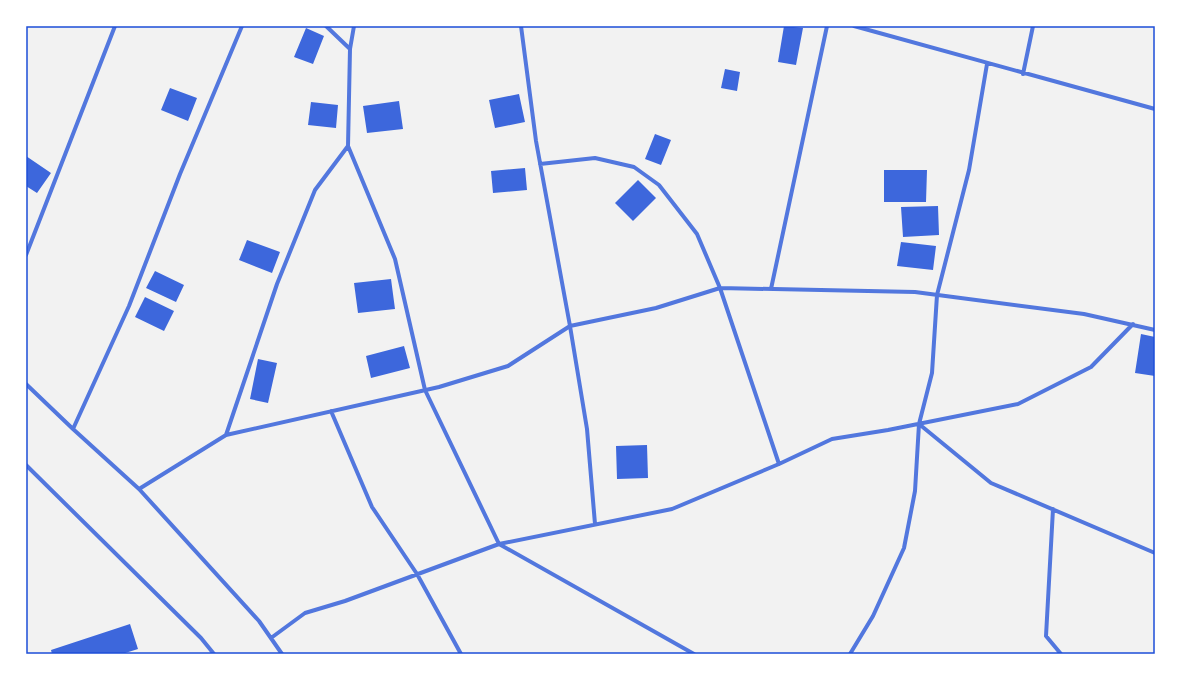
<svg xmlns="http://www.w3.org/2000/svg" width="1181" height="680" viewBox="0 0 1181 680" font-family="'Exo 2',sans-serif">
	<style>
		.building { fill: #3d67dc }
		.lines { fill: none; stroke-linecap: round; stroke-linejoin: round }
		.minor { stroke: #5277de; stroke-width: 4 }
		.neatline { fill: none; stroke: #1d4ed8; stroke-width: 1.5 }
	</style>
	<rect width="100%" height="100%" fill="#f2f2f2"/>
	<path class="building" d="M784 26 803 28 796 65 778 62Z
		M306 28 324 36 313 64 294 57Z
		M725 69 740 72 737 91 721 88Z
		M170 88 197 98 188 121 161 110Z
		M519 94 525 122 495 128 489 100Z
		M399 101 403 129 367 133 363 106Z
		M311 102 338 105 336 128 308 125Z
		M655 134 671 140 661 165 645 159Z
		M26 156 51 173 37 193 26 186Z
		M525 168 527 190 493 193 491 171Z
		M884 170H927L926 202H884Z
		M638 180 656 198 633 221 615 203Z
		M938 206 939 235 903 237 901 207Z
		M247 240 280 252 272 273 239 260Z
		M901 242 936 246 933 270 897 266Z
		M155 271 184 285 176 302 146 288Z
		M391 279 395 309 358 313 354 283Z
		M145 297 174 311 164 331 135 317Z
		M1141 334 1155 337V376L1135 373Z
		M404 346 410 368 371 378 366 356Z
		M258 359 277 363 268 403 250 399Z
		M647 445 648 478 617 479 616 446Z
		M130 624 138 649 122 654H52L51 650Z"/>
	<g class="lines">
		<path class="minor" d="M326 26 350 49
			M354 26 350 49 348 146 395 259 425 390 499 544 694 654
			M521 26 536 141 570 326 587 429 595 524
			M854 26 1155 109
			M1023 74 1033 26
			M540 164 595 158 634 167 659 185 697 234 720 288 779 464
			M26 255 115 26
			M771 289 827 26
			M26 384 73 429 139 489 259 621 282 654
			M331 411 372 507 417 574 461 654
			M919 424 991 483 1155 553
			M73 429 129 306 180 174 242 26
			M226 435 277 284 315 190 348 146
			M26 465 201 638 214 654
			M139 489 226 435 439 387 508 366 570 326 656 308 720 288 915 292 1084 314 1155 330
			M1053 509 1046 636 1061 654
			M271 638 305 613 345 601 499 544 672 509 779 464 832 439 888 430 1018 404 1091 367 1133 324
			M850 654 873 616 904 548 915 491 919 424 932 373 937 295 969 170 987 64"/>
	</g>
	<rect width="1181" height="680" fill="none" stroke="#ffffff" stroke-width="54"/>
	<rect x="27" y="27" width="1127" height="626" class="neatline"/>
</svg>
